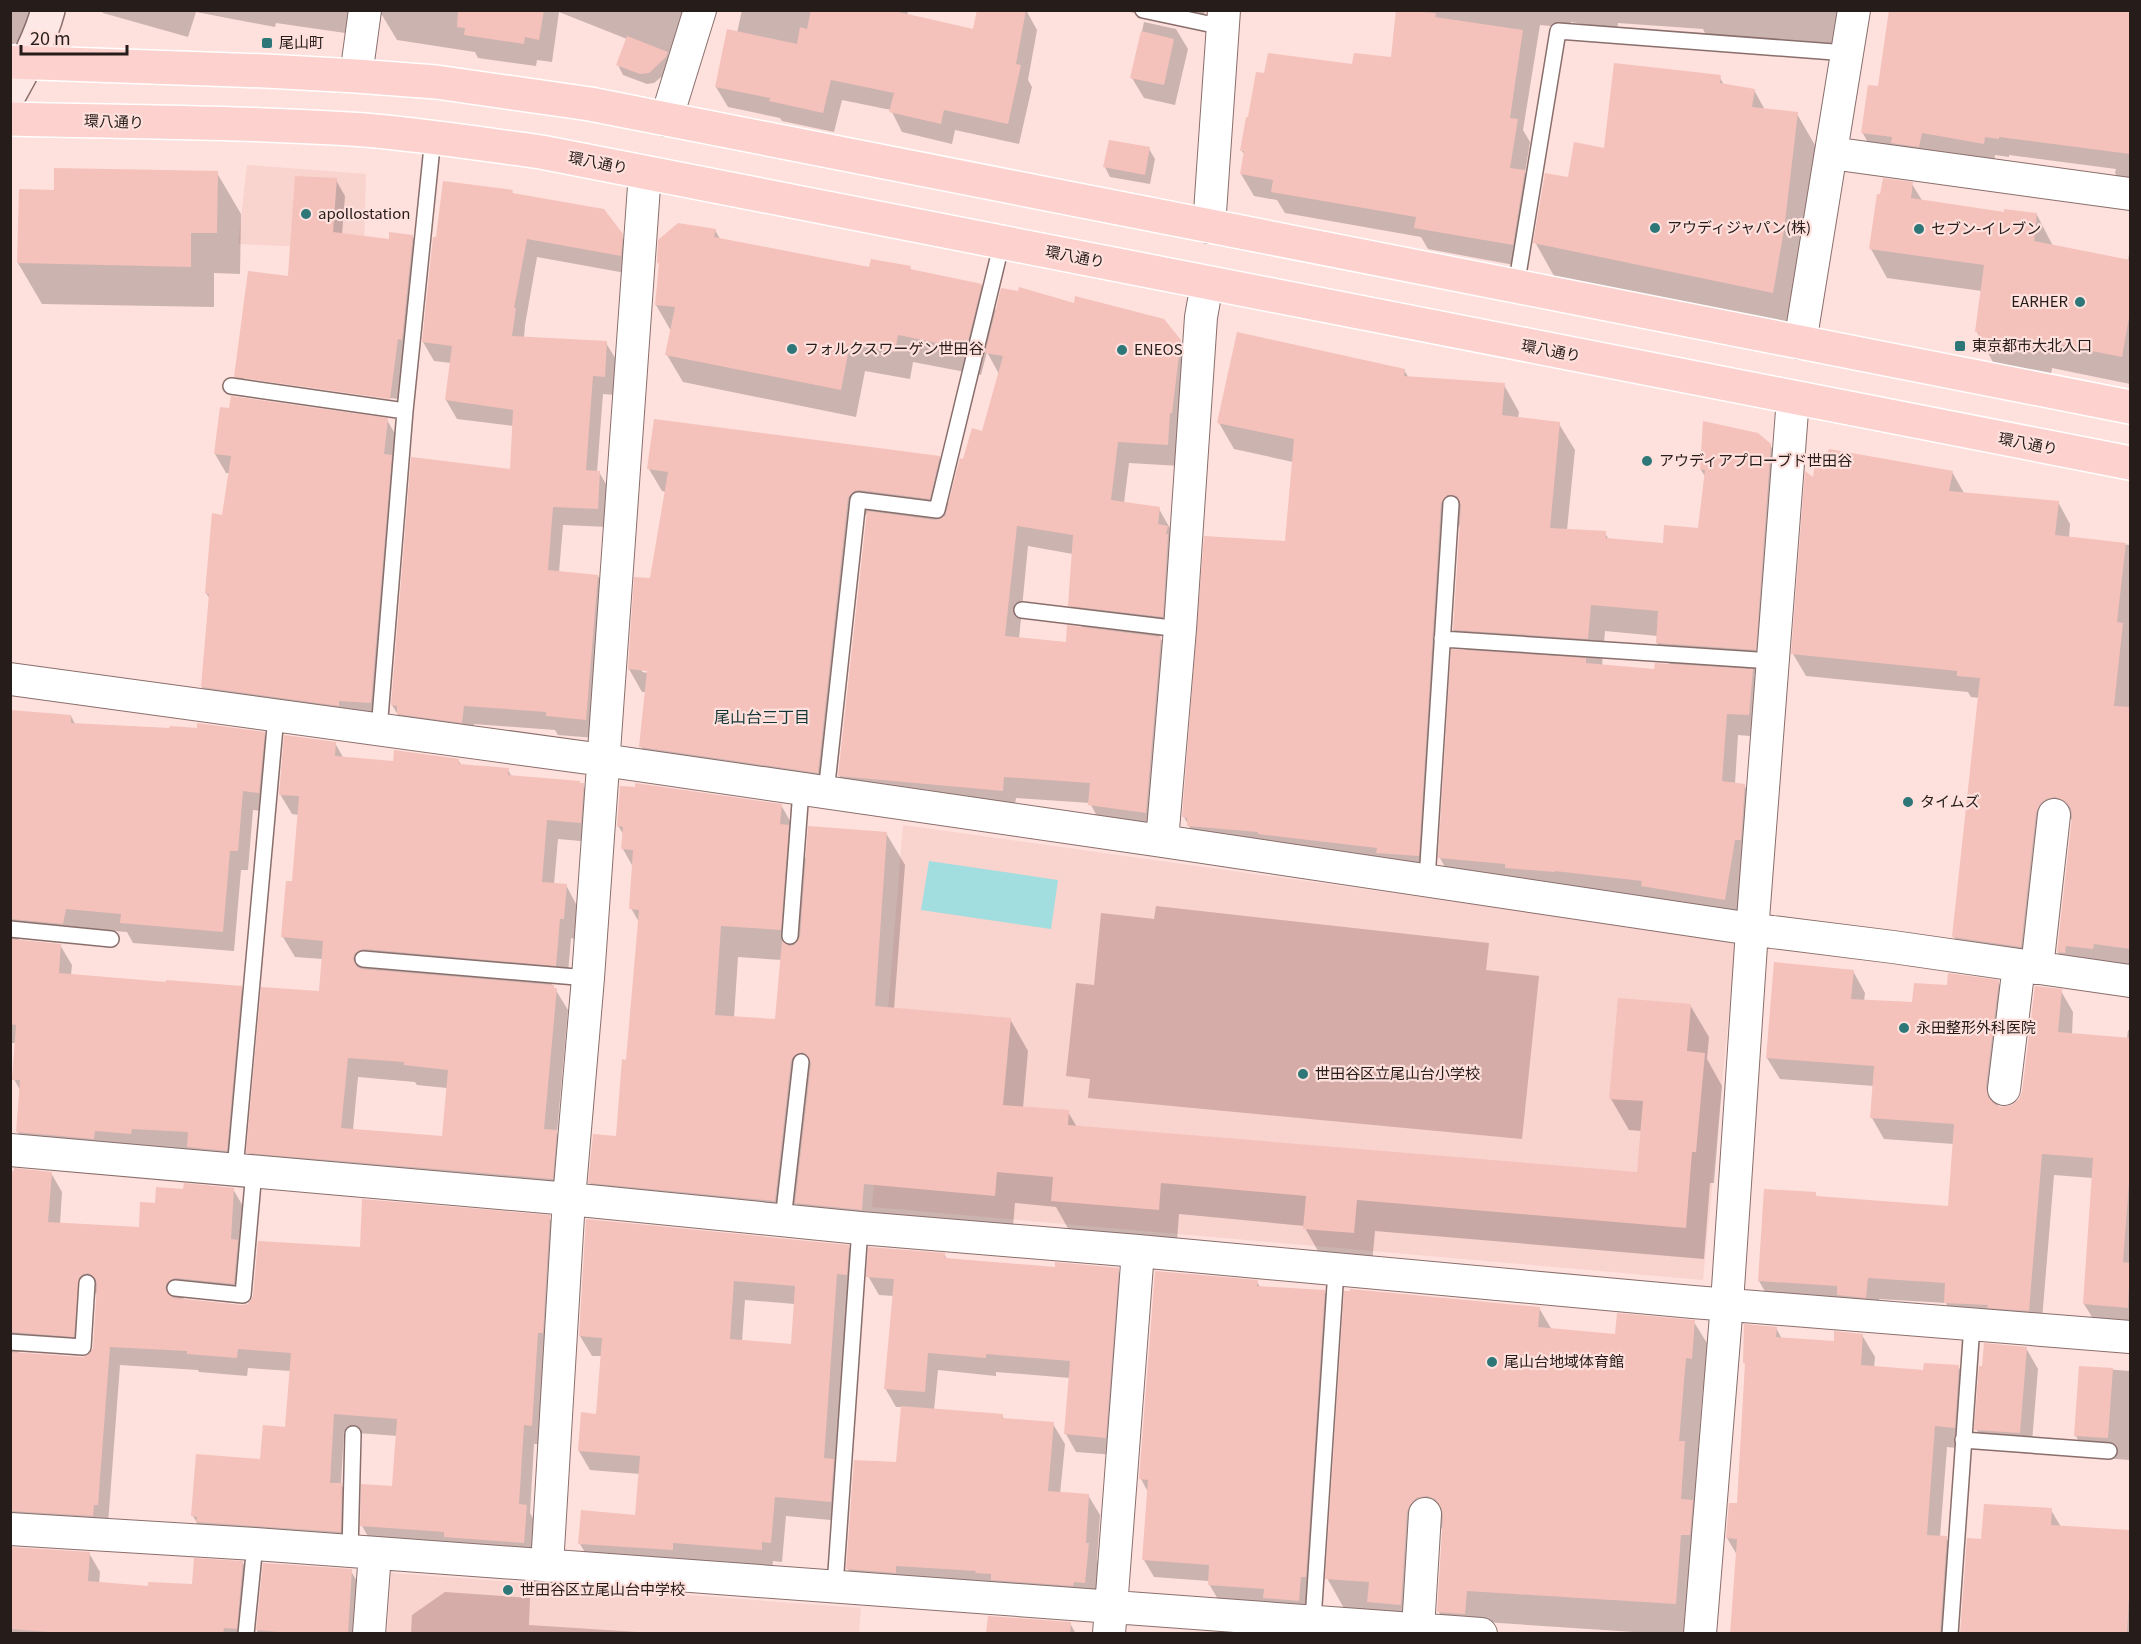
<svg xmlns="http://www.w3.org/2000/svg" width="2141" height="1644" viewBox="0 0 2141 1644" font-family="Georgia,'Noto Sans JP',serif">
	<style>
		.built { fill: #f9d3ce }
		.green { fill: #d5aca7 }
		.water { fill: #a2dedf }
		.shadow { fill: #0003; fill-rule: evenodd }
		.building { fill: #f5c1bb; fill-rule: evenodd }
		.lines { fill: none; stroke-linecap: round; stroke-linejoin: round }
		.lane-casing { stroke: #896f6c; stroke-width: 18 }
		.street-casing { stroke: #896f6c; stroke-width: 34 }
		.secondary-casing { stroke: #896f6c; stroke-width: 36 }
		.primary-casing { stroke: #fff; stroke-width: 36 }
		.lane { stroke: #fff; stroke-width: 15 }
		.street { stroke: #fff; stroke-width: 32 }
		.secondary { stroke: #fee8e6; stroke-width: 33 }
		.primary { stroke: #fdd1cd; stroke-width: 33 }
		.poi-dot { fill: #2d7779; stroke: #fee0dc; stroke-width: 2 }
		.labels { text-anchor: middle; stroke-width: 4.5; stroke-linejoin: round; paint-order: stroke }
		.poi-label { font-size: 15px; fill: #261c1a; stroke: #fee0dc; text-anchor: start }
		.street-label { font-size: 15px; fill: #261c1a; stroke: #fee0dc }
		.neighbourhood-label { font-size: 16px; fill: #133637; stroke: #fee0dc }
	</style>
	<rect width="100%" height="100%" fill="#fee0dc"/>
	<path class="built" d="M247 165 366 174 364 249 238 244Z
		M903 825 1736 941 1703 1280 872 1207Z
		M391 1573 861 1608 859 1633 387 1634Z"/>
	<path class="green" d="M1156 906 1489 943 1486 970 1539 976 1522 1139 1088 1098 1090 1079 1066 1076 1076 983 1094 985 1101 913 1154 919Z
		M445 1592 530 1598 529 1625 653 1633H411L412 1615Z"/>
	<path class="water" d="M929 861 1058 880 1051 929 921 910Z"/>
	<path class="shadow" d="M10 10H33L32 31 13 45 10 44Z
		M101 10H682L685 15 668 55 673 63 672 68 654 83 647 84 623 75 618 65 627 39 559 12 552 62 537 60 536 66 478 58 475 52 397 40 382 15 372 16 359 35 276 23 275 27 196 12 188 37 103 13Z
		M742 10H908L907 16 975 30 1026 10 1037 30 1028 80 1032 87 1019 144 955 130 952 144 902 132 891 110 842 100 834 132 782 121 780 118 728 107 716 87 737 33Z
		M1122 10H1205L1201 30Z
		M1398 10H1838L1836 45 1739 39 1705 33 1703 29 1618 23 1617 30 1571 22 1570 28 1540 25 1523 130 1530 142 1525 173 1537 193 1525 267 1428 249 1421 237 1285 213 1277 200 1254 196 1241 174 1245 155 1242 151 1266 74 1354 66 1392 59Z
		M1896 10H2130V193L2126 192 2115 173 2116 169 2009 155V157L1995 155 1994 162 1932 151 1929 165 1873 151 1862 132 1879 88Z
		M1144 22 1176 29 1188 49 1175 105 1144 98 1132 78Z
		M1719 76 1724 85 1754 90 1765 110 1797 114 1816 147 1791 325 1554 276 1535 242 1569 178 1605 150Z
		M1149 149 1155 159 1150 184 1110 177 1105 167Z
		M217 173 241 214 240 274 214 273V307L42 304 18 263 55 192Z
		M336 180 345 196 342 235 390 241 412 236 422 252 399 415 245 392 235 376 289 278ZM244 377 398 399V402L244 380Z
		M1912 184 1923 202 2005 213 2037 215 2053 246 2128 261 2130 247V384L2052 368 2051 375 1996 368 1977 332 1982 291 1887 278 1871 249Z
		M512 192 513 194 621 235 632 255 631 274 537 257 525 325 524 338 606 343 617 361 615 395 603 394 597 472H599L610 491 608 527 563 525 559 572 598 576 608 595 596 738 558 735 555 730 474 724 472 741 403 723 392 705 511 470 514 426 457 419 446 400 451 363 434 361 423 342Z
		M715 230 720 239 870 269 910 268 912 271 981 285 997 312 1179 341 1192 362 1180 466 1129 463 1124 503 1159 509 1171 530 1174 638 1159 636 1173 659 1158 833 1102 826 1090 803 1016 798 1014 811 851 796 839 775 868 512 861 521 831 795 654 769 641 747 647 692H642L629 669 651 579 666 492 662 491 649 469 939 457 952 480 947 503H949L964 461 983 433 999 374 987 352 981 375 913 362 910 379 865 371 856 417 683 382 667 355 671 331 656 305 660 266 658 262ZM1028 546 1073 554 1070 605 1083 629 1067 643 1019 639ZM642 669 655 674 642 672Z
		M1404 370 1409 378 1504 385 1519 412 1518 419 1559 424 1575 450 1567 530 1605 533 1609 540 1664 545 1699 529 1706 478 1701 470 1770 445 1786 472 1770 676 1754 675 1764 693 1761 737 1738 735 1735 784 1744 785 1757 807 1737 921 1452 880 1440 858 1467 652 1454 630 1461 523 1456 531 1433 883 1204 853 1184 817 1286 543 1293 462 1234 449 1219 423ZM1605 631 1658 636 1657 643 1670 665 1655 671 1602 666Z
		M387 420 398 439 382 722 213 706 202 687 210 599 206 593 224 516 230 473H226L215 454Z
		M1952 472 1964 493 2058 502 2070 524 2069 538 2130 545V969L2071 974 2058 952 2073 820 2069 819 2033 969 1966 959 1954 937 1980 698 1971 697 1968 692 1806 676 1793 654 1814 480Z
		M10 712 71 716 75 724 264 733 275 753 270 812 253 810 248 870H241L234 951 133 943 127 932 77 928 74 943 22 938 16 941 60 945 72 965 71 975 168 984 241 987 252 1007 237 1170 29 1152 18 1132 21 1092 14 1079 16 1043H10Z
		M335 743 344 759 394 762 458 760 462 766 508 770 512 777 583 785 594 805 592 842 558 839 554 884 566 885 577 906 574 939 571 938 567 985 552 984 568 1010 557 1133 568 1152 563 1199 259 1172 248 1152 320 993 323 959 295 957 283 937 293 883 299 815 292 814 280 794ZM358 1077 415 1082 417 1085 447 1088 443 1138 353 1130Z
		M781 805 799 837 798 845 807 860 886 833 905 865 894 1009 1010 1019 1028 1051 1023 1108 1068 1112 1077 1127 1638 1174 1642 1131 1629 1130 1611 1099 1690 1005 1709 1037 1707 1059 1722 1086 1714 1183H1710L1704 1259 1375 1231 1372 1264 1323 1260 1305 1228V1226L1179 1214 1177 1241 1070 1232 1056 1207 1015 1203 1013 1227 815 1235 796 1203 793 1233 608 1214 590 1183 617 1137 628 1061 640 924 631 908 633 867 623 849 624 835 618 826ZM738 957 782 960 777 1020 734 1017Z
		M1853 971 1865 993 1864 1001 1914 1004 1948 986 1998 982 2010 1003 1998 1107 2001 1108 2012 1107 2020 1100 2061 991 2073 1012 2072 1035 2127 1040 2128 1030 2130 1031V1328L2097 1325 2084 1304 2093 1178 2054 1175 2041 1332 1957 1324 1946 1303 1879 1299 1878 1319 1771 1302 1759 1281 1815 1194 1818 1198 1950 1207 1954 1144 1884 1139 1872 1118 1874 1086 1780 1079 1767 1058Z
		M10 1173H51L62 1192 60 1224 140 1229 156 1205 185 1190 233 1189 244 1208 248 1260 244 1303 187 1297 180 1300 242 1306 252 1304 361 1248 549 1217 560 1236 542 1444H534L530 1513 537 1525 534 1561 373 1545 362 1526 394 1488 398 1436 344 1432 341 1484 352 1504 351 1551 204 1535 193 1516 262 1461 287 1428 291 1371 248 1368 247 1376 199 1372 198 1370 120 1365 108 1524 10 1534ZM97 1293 94 1348 91 1356 82 1358 16 1354 21 1351 84 1355 89 1297Z
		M587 1220 848 1246 859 1266 848 1293 836 1464 844 1479 842 1521 786 1516 782 1562 773 1561 772 1569 591 1563 580 1544 636 1516 640 1474 590 1470 579 1451 597 1415 602 1356H592L580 1336ZM745 1300 795 1304 792 1345 742 1341Z
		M945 1255 947 1260 1056 1268 1118 1270 1128 1288 1116 1455 1076 1452 1066 1434 1070 1378 996 1372V1376L938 1370 934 1410 1002 1415 1004 1420 1053 1424 1065 1444 1060 1494 1088 1495 1100 1515 1097 1560 1099 1564 1096 1602 859 1588 848 1569 897 1464 902 1407H896L885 1388 894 1296 879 1295 868 1276Z
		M1257 1282 1260 1287 1324 1291 1334 1309 1309 1608 1219 1601 1209 1584V1581L1154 1577 1144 1560 1148 1492 1141 1479Z
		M1539 1308 1552 1330 1617 1336 1694 1322 1713 1353 1710 1390 1703 1389 1697 1466 1702 1475 1693 1634H1664L1484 1622 1451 1634 1439 1612 1444 1528 1435 1530 1419 1634 1345 1610 1327 1578Z
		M1776 1328 1782 1339 1835 1343 1862 1335 1875 1357 1874 1368 1924 1372 1958 1366 1971 1388 1967 1449 1947 1447 1940 1537 1946 1538 1959 1559 1953 1634H1731L1737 1555 1727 1538 1738 1505 1746 1366 1744 1362Z
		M2026 1348 2038 1369 2031 1454 1988 1450 1976 1429Z
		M2080 1367 2130 1371V1460L2088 1457 2076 1436Z
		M2051 1510 2061 1527 2130 1532V1634H1961L1983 1541Z
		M10 1549 89 1553 100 1572 99 1584 149 1587 194 1586 243 1563 253 1582 248 1634H10Z
		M264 1564 351 1571 362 1590 359 1634H257Z
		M1070 1623 1076 1634H988Z"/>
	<path class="building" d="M458 10H544L539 40 525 37 524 44 464 35 465 28 457 27Z
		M811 10H890L973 29 977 10H1026L1016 64 1021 65 1008 124 944 110 941 124 889 112 894 93 831 80 823 113 769 101 770 98 715 87 727 29 797 44 800 27 807 29Z
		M1396 10 1436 13 1435 17 1523 30 1510 118 1518 119 1510 168 1525 170 1513 245 1414 228 1416 217 1271 192 1273 180 1240 174 1244 151H1240L1246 117H1248L1256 72 1264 73 1268 53 1352 64 1354 53 1391 57Z
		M1889 10H2130V154L1999 137V139L1985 137 1984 144 1922 133 1919 147 1891 143 1892 137 1861 133 1868 85 1878 86Z
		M1141 31 1174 39 1164 85 1130 78Z
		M627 36 668 52 666 57 649 73 640 74 616 65Z
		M1614 63 1721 75 1720 83 1755 89 1752 107 1798 112 1784 230 1773 293 1533 243 1545 173 1568 177 1574 142 1604 148Z
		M1109 140 1150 147 1145 175 1103 167Z
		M54 168 218 171 217 233H191V267L17 263 19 189 54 190Z
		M295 176 337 178 333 232 389 239V232L413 235 402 340 398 339 390 399 234 377 248 271 288 276Z
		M1883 178 1913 182 1911 198 2004 212V209L2037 213 2034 241 2130 260V312L2122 357 2036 340 2035 347 1978 339 1979 333 1975 332 1984 265 1869 249 1877 194H1880Z
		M443 181 513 190 512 193 604 209 623 234 621 256 527 239 514 308H516L512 336 607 341 605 377 593 376 586 470 600 471 598 509 553 507 548 570 598 575 586 720 546 716V712L464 706 462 723 397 714V706L391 705 411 457 510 469 513 410 445 400 452 346 422 342 433 237H436Z
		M678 223 716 229 714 237 869 267 871 259 911 266 910 269 982 284 966 349 898 335 895 352 850 344 841 390 665 355 675 307 655 305 659 263H657L658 240Z
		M1019 287 1074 303 1075 296 1164 319 1181 340 1172 413H1170L1168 445 1118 442 1111 500 1160 507 1158 524 1168 526 1166 534H1168L1163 617 1068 606 1073 535 1017 526 1005 636 1066 642 1067 625 1161 637 1146 813 1088 805 1090 783 1004 777 1003 791 838 776 867 511 936 520 945 516 960 458 963 459 972 428 982 431 1003 356 985 353 1001 288 1018 291Z
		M1237 332 1405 369 1404 376 1505 383 1502 415 1560 422 1550 528 1606 531V538L1663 543 1664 525 1698 528 1705 470H1700L1703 421 1758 433 1771 444 1756 650 1656 643 1658 611 1591 605 1588 639 1453 630 1461 505 1457 496 1447 495 1441 503 1419 856 1376 853 1377 848 1258 834V832L1187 826V818L1182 817 1204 536 1285 541 1294 439 1217 423Z
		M231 396 388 418 384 454 392 455 371 703 339 701V706L201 687 209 594 205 593 212 513 222 515 231 456 214 454 220 407 229 408Z
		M654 419 940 456 930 499 859 490 854 491 848 498 818 773 639 747 647 671 628 669 634 577 650 578 668 472 647 469Z
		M1829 449 1953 471 1949 491 2059 501 2055 535 2126 543 2117 622 2123 623 2114 706 2130 707V949L2094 944 2093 949 2066 946 2065 953 2057 952 2072 817 2071 808 2065 801 2055 797 2046 799 2040 804 2036 813 2021 947 1952 937 1980 678 1957 676V671L1791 654 1805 471 1813 477 1816 457 1826 459Z
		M1451 649 1586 658V663L1654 669 1655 663 1753 669 1749 715 1727 714 1722 781 1745 784 1741 840H1735L1725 900 1641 886 1642 881 1555 871V872L1505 868V864L1438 858Z
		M10 710 71 715V723L169 728 170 726 197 728V723L265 732 259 793 243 791 238 851H230L223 932 120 923 121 914 66 909 63 924 10 919Z
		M284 735 336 742 335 756 393 761 394 750 459 759V764L509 768 508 775 580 781V783H584L581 823 547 820 542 882 567 884 564 919H560L556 966 364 949 355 953 353 959 357 967 362 969 554 985V988H557L544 1129 557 1130 553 1179 246 1153 261 987 319 991 323 941 281 937 286 881H292L299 796 279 795ZM348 1058 404 1062V1065L448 1070 442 1136 341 1128Z
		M635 783 782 804 780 824 789 825 781 930 721 926 715 1015 775 1019 782 941 789 946 794 945 800 937 808 826 887 832 875 1006 1011 1018 1003 1105 1069 1110 1068 1125 1637 1172 1643 1101 1609 1099 1618 998 1691 1004 1687 1051 1705 1053 1696 1152H1692L1686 1228 1357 1200 1354 1233 1303 1229 1306 1196 1161 1183 1159 1210 1051 1201 1053 1177 997 1172 995 1196 864 1184 862 1210 795 1203 811 1063 807 1055 802 1052 794 1056 791 1061 775 1201 588 1183 593 1134 616 1136 622 1059 626 1060 639 910 629 909 633 850 621 849 623 827 617 826 620 786 635 787Z
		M10 939 61 944 59 973 166 982V980L242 986 227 1151 187 1147 188 1132 132 1129 131 1134 95 1131 94 1139 16 1132 20 1080H12L16 1025 10 1024Z
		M1774 962 1854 970 1851 999 1912 1002 1914 983 1947 985 1948 973 1999 980 1986 1087 1988 1097 1994 1104 2001 1107 2012 1105 2019 1099 2022 1092 2035 986 2062 989 2058 1032 2130 1038V1170L2123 1262 2130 1263 2128 1308 2083 1304 2093 1158 2042 1154 2029 1311 1987 1308 1988 1305 1944 1303 1945 1283 1868 1278 1866 1298 1837 1295V1286L1758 1281 1764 1189 1816 1192V1196L1948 1206 1954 1124 1870 1118 1874 1066 1766 1058Z
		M14 1168 52 1172 48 1222 139 1227 140 1202 155 1203 156 1187 183 1189 184 1183 234 1188 231 1239 238 1240 234 1284 175 1278 168 1282 165 1288 169 1295 174 1298 242 1305 248 1304 253 1296 258 1241 360 1247 362 1199 550 1215 543 1333H538L532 1426 524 1425 519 1504 527 1505 524 1543 444 1537V1532L360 1526 361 1484 392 1486 397 1419 334 1414 330 1483H342L341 1532 196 1522 197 1517 191 1516 196 1454 260 1459 263 1425 285 1427 291 1353 238 1349 237 1358 187 1354V1351L110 1347 98 1505H94L93 1516 10 1511V1352L82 1357 88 1355 93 1348 97 1284 95 1278 88 1273 82 1275 79 1278 74 1337 10 1332V1171H14Z
		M586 1219 849 1245 847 1275 837 1274 824 1458 834 1459 831 1502 775 1497 771 1543 762 1542V1550L673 1543V1550L578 1544 581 1510 635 1515 640 1456 578 1451 581 1412 596 1414 602 1338 579 1336ZM734 1281 795 1286 791 1344 730 1339Z
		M868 1247 945 1253V1258L1055 1267V1262L1119 1268 1106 1438 1064 1434 1070 1361 986 1354V1358L928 1353 925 1392 884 1389 894 1279 866 1277Z
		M1155 1271 1258 1280 1257 1286 1325 1290 1306 1577H1301L1299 1601 1263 1598 1264 1589 1208 1585 1209 1565 1142 1560 1148 1480 1139 1479Z
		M1350 1289 1540 1307 1538 1327 1615 1334 1617 1313 1695 1320 1692 1359 1686 1358 1679 1441H1685L1681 1499 1693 1500 1690 1535H1681L1676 1604 1467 1591 1465 1614 1437 1612 1443 1515 1441 1507 1435 1499 1427 1496 1416 1498 1410 1505 1407 1512 1401 1605 1367 1602 1369 1582 1325 1579 1344 1291H1350Z
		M1744 1324 1777 1327 1776 1337 1834 1341V1331L1863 1334 1861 1365 1923 1370 1924 1363 1959 1365 1955 1428 1935 1426 1927 1535 1947 1536 1940 1634H1730L1737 1539 1726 1538 1729 1503H1737L1745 1363H1743Z
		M1984 1343 2027 1347 2020 1433 1974 1430 1979 1366H1982Z
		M2079 1366 2113 1368 2108 1438 2074 1436Z
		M901 1406 1003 1414 1002 1418 1054 1422 1048 1491 1089 1494 1086 1543H1089L1085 1583 1074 1582 1073 1586 991 1580V1574L975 1573 976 1571 896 1566V1573L846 1569 854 1460 896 1462Z
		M1984 1504 2052 1508 2051 1525 2130 1530V1580L2127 1634H1960L1967 1538 1981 1539Z
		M10 1547 90 1552 88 1581 148 1586V1582L192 1584 194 1558 243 1561 237 1629 224 1628 223 1634H74L10 1629Z
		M263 1563 352 1569 348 1634H302L256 1630Z
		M988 1616 1071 1622 1070 1634H986Z"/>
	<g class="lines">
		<defs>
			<path id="lane" d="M1143 10 1223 27
				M1516 287 1558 31 1847 53
				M231 386 405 411
				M1022 610 1180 629
				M1442 639 1772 661
				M379 730 405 411 433 137
				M826 793 858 500 937 510 1002 242
				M1427 880 1451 504
				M10 929 111 939
				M790 936 801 790
				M363 959 588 978
				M235 1170 276 716
				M783 1220 801 1062
				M175 1288 243 1295 254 1171
				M10 1342 83 1347 87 1283
				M1963 1440 2109 1451
				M350 1551 353 1434
				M835 1586 860 1228
				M1313 1620 1336 1270
				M246 1634 255 1544
				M1950 1634 1972 1325"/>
			<path id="street" d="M356 76 365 10
				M666 120 700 10
				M1831 153 2130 194
				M1209 227 1224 10
				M1800 343 1854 10
				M10 679 603 760 1162 841 1772 932 1893 947 2130 981
				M1162 841 1180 629 1201 317 1207 284
				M2037 968 2054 815
				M2004 1089 2019 965
				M10 1150 569 1199 860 1228 1138 1251 1693 1302 2130 1337
				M10 1529 255 1544 1481 1634
				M547 1566 569 1199 588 978 645 172
				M1418 1629 1425 1514
				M369 1634 375 1553
				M1109 1634 1138 1251
				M1700 1634 1727 1303 1751 945 1793 398"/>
			<path id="secondary" d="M10 93C25 66 40 40 48 10"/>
			<path id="primary" d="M10 62 266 71 356 76 436 82 590 104 2130 407
				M10 119C128 122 247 122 365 130 424 135 482 144 541 152L2130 463"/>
		</defs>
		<use href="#lane" class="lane-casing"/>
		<use href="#street" class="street-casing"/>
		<use href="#secondary" class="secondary-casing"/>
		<use href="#primary" class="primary-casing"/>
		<use href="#lane" class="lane"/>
		<use href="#street" class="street"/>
		<use href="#secondary" class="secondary"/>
		<use href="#primary" class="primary"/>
	</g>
	<g class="poi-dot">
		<rect x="261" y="37" width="12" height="12" rx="3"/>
		<circle cx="306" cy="214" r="6"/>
		<circle cx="1655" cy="228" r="6"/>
		<circle cx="1919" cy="229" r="6"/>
		<circle cx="2080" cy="302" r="6"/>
		<rect x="1954" y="340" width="12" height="12" rx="3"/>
		<circle cx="792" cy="349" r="6"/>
		<circle cx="1122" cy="350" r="6"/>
		<circle cx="1647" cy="461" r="6"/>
		<circle cx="1908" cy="802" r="6"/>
		<circle cx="1904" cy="1028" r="6"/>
		<circle cx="1303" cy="1074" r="6"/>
		<circle cx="1492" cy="1362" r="6"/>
		<circle cx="508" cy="1590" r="6"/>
	</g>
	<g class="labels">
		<g class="poi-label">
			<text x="279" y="48">尾山町</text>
			<text x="318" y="219">apollostation</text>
			<text x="1667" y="233">アウディジャパン(株)</text>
			<text x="1931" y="234">セブン-イレブン</text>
			<text x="2068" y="307" text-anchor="end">EARHER</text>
			<text x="1972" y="351">東京都市大北入口</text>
			<text x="804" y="354">フォルクスワーゲン世田谷</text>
			<text x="1134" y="355">ENEOS</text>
			<text x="1659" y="466">アウディアプローブド世田谷</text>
			<text x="1920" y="807">タイムズ</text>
			<text x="1916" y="1033">永田整形外科医院</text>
			<text x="1315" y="1079">世田谷区立尾山台小学校</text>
			<text x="1504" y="1367">尾山台地域体育館</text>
			<text x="520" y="1595">世田谷区立尾山台中学校</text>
		</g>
		<g class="street-label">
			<text transform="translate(114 122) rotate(2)" y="5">環八通り</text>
			<text transform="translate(598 163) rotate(11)" y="5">環八通り</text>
			<text transform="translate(1075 257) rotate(11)" y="5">環八通り</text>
			<text transform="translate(1551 351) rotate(11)" y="5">環八通り</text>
			<text transform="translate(2028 444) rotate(11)" y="5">環八通り</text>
		</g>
		<g class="neighbourhood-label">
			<text x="762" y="723">尾山台三丁目</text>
		</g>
	</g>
	<rect width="2141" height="1644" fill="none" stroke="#261c1a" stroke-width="24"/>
	<path d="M21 45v9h106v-9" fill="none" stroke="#261c1a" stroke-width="3"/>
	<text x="30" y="45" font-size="18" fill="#261c1a" stroke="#fee0dc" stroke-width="4.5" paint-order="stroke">20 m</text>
</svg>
